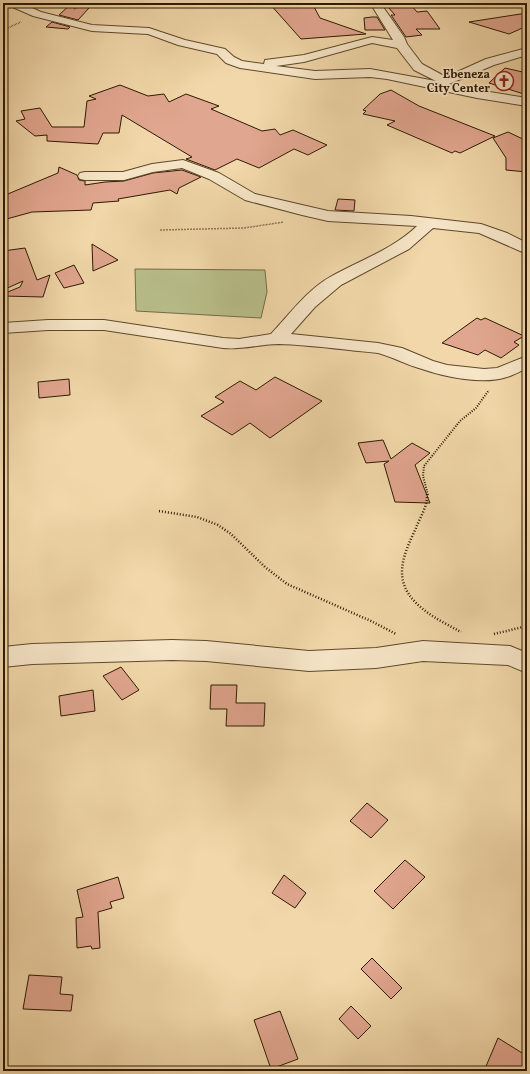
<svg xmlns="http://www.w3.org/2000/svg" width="530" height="1074" viewBox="0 0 530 1074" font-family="Vollkorn,serif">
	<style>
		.green { fill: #b8be89; stroke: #736c46 }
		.building { fill: #e1a68f; stroke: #2e1a03 }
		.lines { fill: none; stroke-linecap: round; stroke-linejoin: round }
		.minor-casing { stroke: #5f492c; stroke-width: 2 }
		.path-far2 { stroke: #2e1a03; stroke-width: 1.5; stroke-dasharray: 0.5 1; stroke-linecap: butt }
		.path-far1 { stroke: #2e1a03; stroke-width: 2; stroke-dasharray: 1 1.5; stroke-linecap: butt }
		.path { stroke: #2e1a03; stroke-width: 2.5; stroke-dasharray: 1 2; stroke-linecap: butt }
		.minor { fill: #f6e5c7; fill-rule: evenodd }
		.labels { text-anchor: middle; stroke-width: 3.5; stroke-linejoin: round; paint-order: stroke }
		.far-poi-label { font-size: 12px; font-weight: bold; fill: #2e1a03; stroke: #f6e5c7; text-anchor: end }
	</style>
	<rect width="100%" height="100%" fill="#f1d7a9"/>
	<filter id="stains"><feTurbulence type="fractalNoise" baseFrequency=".005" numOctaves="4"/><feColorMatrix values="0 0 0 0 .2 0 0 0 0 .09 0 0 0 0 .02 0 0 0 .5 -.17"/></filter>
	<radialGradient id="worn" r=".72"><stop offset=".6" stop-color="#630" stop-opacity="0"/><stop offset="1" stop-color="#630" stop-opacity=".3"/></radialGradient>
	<path class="green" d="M135 269 265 270 267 292 261 318 136 311Z"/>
	<path class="building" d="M72 3 89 8 78 20 59 15Z
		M269 3H312L320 18 366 34 301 39Z
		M411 5 417 12 427 11 440 29H416L422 35 406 37 391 15H395L388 7Z
		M527 13V26L509 34 469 22Z
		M372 17H377L385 30H365L364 18Z
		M52 22 70 27 68 29 46 27Z
		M505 68 527 73V95L489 83Z
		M120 85 148 96 164 94 169 102 186 94 219 106 211 109 262 131 275 129 280 135 293 130 327 145 308 155 294 149 259 168 237 159 215 170 186 159 192 157 122 115 119 133H103L98 144 47 141V135L35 136 16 121 25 119 21 111 40 108 52 127H84L87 101 96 99 89 96Z
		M391 90 419 106 495 136 460 153 455 151 452 153 387 125 395 121 363 114 366 111 363 110 380 94Z
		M508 132 527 141V172L506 170V158L493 138Z
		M59 167 77 175 79 180 85 181V185L105 182 124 181 153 173 182 170 201 177 179 188 177 194 170 190 118 199 119 201 93 203 91 210 32 212 3 220V196L58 173Z
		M338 199 355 200 354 211 335 210Z
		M92 244 118 260 93 271Z
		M25 248 37 280 50 275 43 297 3 296V294L20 287 23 281 3 290V251Z
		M74 265 84 283 64 288 55 273Z
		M477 318 481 320 485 318 524 336 514 342 519 345 501 358 485 350 478 355 442 343Z
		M275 377 322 401 270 438 250 423 232 435 201 416 224 402 215 397 240 381 256 390Z
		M69 379 70 395 39 398 38 382Z
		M383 440 391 459 412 443 430 453 415 465 430 503 395 502 384 464 389 461 366 463 358 443Z
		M121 667 139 690 122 700 103 676Z
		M211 685H237L236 703H265L264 726H226L227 709H210Z
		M93 690 95 711 61 716 59 696Z
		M367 803 388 820 371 838 350 821Z
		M405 860 425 877 393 909 374 891Z
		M284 875 306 893 295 908 272 893Z
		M118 877 124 898 110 902 112 908 98 912 100 948 92 949 91 946 77 948 76 918 83 917 77 890Z
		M372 958 402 988 391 999 361 969Z
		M29 975 62 977 60 994 73 995 71 1011 23 1009Z
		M351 1006 371 1026 358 1039 339 1019Z
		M280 1011 298 1059 271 1069 254 1020Z
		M498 1038 527 1056V1071H484Z"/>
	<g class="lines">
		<defs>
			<path id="minor" d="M7 3H21L41 12 92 25 149 28 185 40 225 49 234 57 242 61 264 64 265 60 304 55 372 37 393 40 372 6 373 4H381L404 37 407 44 422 64 446 77 486 59 527 48V55L494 65 449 84 477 90 527 98V106L477 98 387 79 370 77 315 79 240 68 226 63 217 54 178 45 148 34 92 31 33 16 8 5ZM372 43 397 48 414 70 436 81 370 69 315 71 276 66 304 62Z
				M183 160 219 173 255 194 302 205 328 211 411 216 481 224 507 233 527 243V254L479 233 433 228 409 249 341 285 315 307 291 334 378 343 402 348 433 361 447 365 484 369 497 368 527 356V368C521 371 514 375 507 377 483 385 445 377 422 369 407 365 393 357 378 353 345 350 312 345 279 344 260 344 243 350 223 348L104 330H48L3 333V323L48 320H104L223 338 239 339 271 334C289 315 307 290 330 277 360 260 392 250 417 226L328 221 302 215 245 200 209 179 182 168 153 172 124 180H85L80 179 78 176 80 173 85 172H123L152 164Z
				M172 640 206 641 309 651 376 648 423 641 510 646 527 653V673L508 665 423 661 376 668 309 671 206 661 172 660 32 664 3 667V647L32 644Z"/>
		</defs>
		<use href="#minor" class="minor-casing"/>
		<path class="path-far2" d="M74 9 88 3
			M3 30 21 22
			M160 230 244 228 284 222"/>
		<path class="path-far1" d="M428 495 423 476 424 466 460 421 476 408 489 390"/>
		<path class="path" d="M427 494C428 506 420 517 416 528 410 541 402 557 402 572 402 603 437 619 461 632
			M159 511 197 517 218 525 231 534 265 567 287 584 371 621 396 634
			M494 634 527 626"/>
		<use href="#minor" class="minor"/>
	</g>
	<defs>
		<symbol id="church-ring" viewBox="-11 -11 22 22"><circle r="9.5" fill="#f6e5c7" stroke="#8f2418" stroke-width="1.5"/><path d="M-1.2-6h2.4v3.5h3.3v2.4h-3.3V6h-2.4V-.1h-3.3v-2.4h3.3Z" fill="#8f2418"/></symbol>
	</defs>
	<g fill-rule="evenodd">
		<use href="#church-ring" x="493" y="70" width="22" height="22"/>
	</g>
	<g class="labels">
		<g class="far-poi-label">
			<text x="490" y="78">Ebeneza<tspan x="490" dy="14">City Center</tspan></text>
		</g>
	</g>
	<rect width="530" height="1074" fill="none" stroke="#f1d7a9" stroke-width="16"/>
	<rect x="4" y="4" width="522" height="1066" fill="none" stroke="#2e1a03" stroke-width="2"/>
	<rect x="8" y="8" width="514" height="1058" fill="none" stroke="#2e1a03"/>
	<rect width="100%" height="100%" filter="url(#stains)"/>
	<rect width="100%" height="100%" fill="url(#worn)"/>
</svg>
